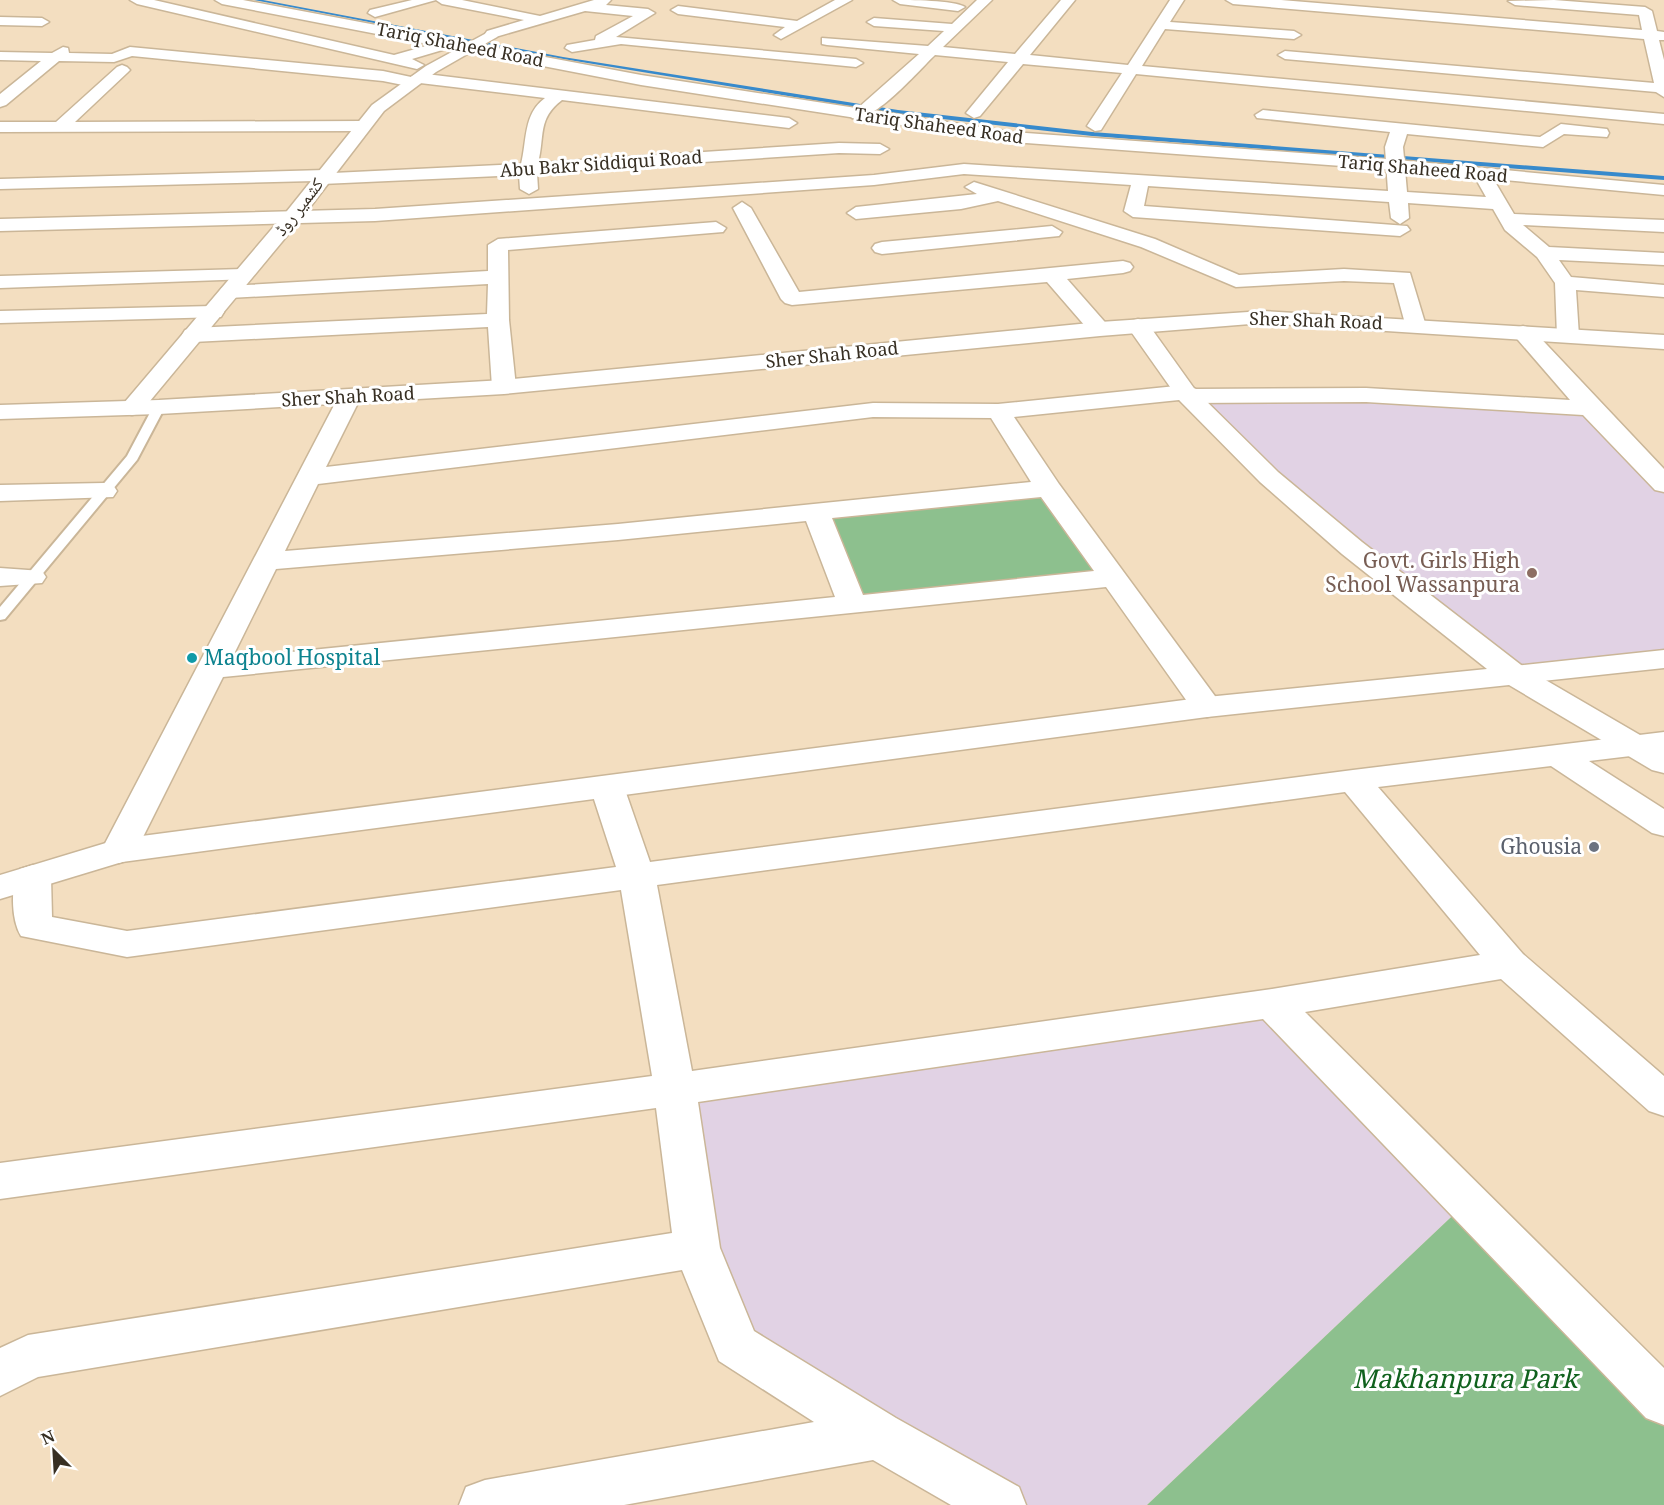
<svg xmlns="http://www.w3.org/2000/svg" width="1664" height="1505" viewBox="0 0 1664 1505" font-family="Georgia,'Noto Naskh Arabic',serif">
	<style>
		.education { fill: #e1d2e4 }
		.green { fill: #8dc08e }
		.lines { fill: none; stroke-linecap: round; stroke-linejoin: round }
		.stream { fill: #378acc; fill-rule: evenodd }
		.service-casing { stroke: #cab698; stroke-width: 4 }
		.minor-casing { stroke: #cab698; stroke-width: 3 }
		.tertiary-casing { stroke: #cab698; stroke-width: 3 }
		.secondary-casing { stroke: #cab698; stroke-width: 3 }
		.service { fill: #fff; fill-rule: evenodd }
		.minor { fill: #fff; fill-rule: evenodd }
		.tertiary { fill: #fff; fill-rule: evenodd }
		.secondary { fill: #fff; fill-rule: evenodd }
		.education-dot { fill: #8d6e63; stroke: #fff; stroke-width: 2 }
		.culture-dot { fill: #0f9aa8; stroke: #fff; stroke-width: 2 }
		.worship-dot { fill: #6b7280; stroke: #fff; stroke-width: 2 }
		.labels { text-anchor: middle; stroke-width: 6; stroke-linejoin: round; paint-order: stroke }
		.far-street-label { font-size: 18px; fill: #372f23; stroke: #fff }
		.education-label { font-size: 21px; fill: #785e54; stroke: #fff; text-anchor: end }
		.culture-label { font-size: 21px; fill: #0d838f; stroke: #fff; text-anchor: start }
		.worship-label { font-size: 21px; fill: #5b616d; stroke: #fff; text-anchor: end }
		.near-park-label { font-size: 26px; font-style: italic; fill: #11621e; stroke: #fff }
	</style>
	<rect width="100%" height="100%" fill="#f3dec0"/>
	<path class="education" d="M1201 394 1590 408 1664 484V662L1530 678 1280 476Z
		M1269 1000 1467 1202 1147 1505H1003L729 1349 684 1088Z"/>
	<path class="green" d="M1048 488 1113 578 852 604 816 512Z
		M1467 1202 1664 1402V1505H1147Z"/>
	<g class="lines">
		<path class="stream" d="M254 0H263L563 57 898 110 1092 132 1664 176V180L1092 136 898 114 563 59Z"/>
		<defs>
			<path id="service" d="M159 403 165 407 137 460 5 619 0 620V607L127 456 153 407Z"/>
			<path id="minor" d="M130 0H154L394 55 451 39 458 43 456 46 412 59 424 65 417 69 137 4Z
				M412 0H462L540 16 594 0H611L606 5 648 9 655 13 616 37 856 59 863 63 856 67 621 44 572 52 565 48 567 45 595 40 596 36 633 16 585 11 492 38 485 34 487 31 524 20 442 4 436 0 375 17 368 13 370 10Z
				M835 0H852L781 39 774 35 785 27 678 14 671 10 678 6 797 21Z
				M893 0C910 0 954 0 965 7L958 11 900 4Z
				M977 0H992L943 47 1015 54 1061 0H1075L1030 55 1128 65 1170 0H1184L1170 22 1294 31 1301 35 1294 39 1165 29 1142 66 1664 114V124L1136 74 1101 130 1095 131 1087 126 1122 73 1023 64 980 116 974 118 966 113 1008 62 935 55C919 70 873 124 852 118L850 115 919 54 827 45 822 44V38L928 46 944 31 874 26 867 22 874 18 952 24Z
				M1226 0H1281L1642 30 1639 15 1515 5 1508 1 1554 0 1645 7 1652 11 1657 31 1664 32V40H1659L1664 60V97L1656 92 1285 59 1278 55 1285 51 1654 83 1644 39 1233 4Z
				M0 17 42 18 49 22 42 26 0 25Z
				M63 47 68 48 69 53 112 54 130 47 383 71 411 77 418 73 789 118 797 123 789 128 562 100C537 119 545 136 538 163L839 143 880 144 889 149 880 154 839 153 537 173 538 189 529 194 520 189 519 175 322 184 314 181 0 189V179L325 170 333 173 521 164C527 141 523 114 545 98L420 83 413 87 383 81 132 56 114 62 59 61 6 105 0 107V94L41 61 0 60V52L52 53Z
				M122 65 127 67 130 70 127 73 75 122 363 121 371 126 363 131 0 132V122H56L117 67Z
				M1263 110 1540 137 1561 124 1607 129 1609 133 1607 137 1564 134 1543 147 1407 134 1403 147 1407 192 1486 197 1473 174 1482 169 1488 170 1514 214 1664 220V232L1523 225 1549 247 1664 253V265L1559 260 1571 277 1664 285V297L1576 290 1579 336 1576 341H1560L1557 336 1555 283 1537 257 1505 230 1493 209 1408 203 1409 218 1400 224 1391 218 1389 202 1148 186 1144 206 1407 226 1410 230 1400 236 1133 217 1124 211 1131 185 964 174 874 185 375 221 0 231V219L375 209 874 175 964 164 1388 191 1385 147 1390 132 1257 118 1255 115Z
				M974 182 1155 239 1239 275 1344 269 1410 273 1426 326 1423 331H1407L1394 283 1344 281 1236 287 1141 247 998 201 961 209 856 219 847 213 856 207 977 194 965 187Z
				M742 202 751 208 799 292 1123 261 1130 263 1133 267 1130 271 1123 273 1067 279 1111 329 1108 334H1092L1047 282 792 305 785 303 781 299 733 208Z
				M716 222 726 228 723 232 508 250 509 320 516 387 512 392H496L492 387 488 327 193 342 185 340 182 335 185 330 193 328 487 314 488 284 229 298 222 296 219 292 222 288 229 286 488 271V245L498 239Z
				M1052 226 1062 232 1059 236 882 254 875 252 872 248 875 244 882 242Z
				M243 269 250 271 253 275 250 279 0 288V276Z
				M213 306 221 307 224 312 221 317 0 323V311Z
				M1523 326 1531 328 1664 469V492L1655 490 1583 415 1366 402 1188 403 1179 400 1014 417 1059 484 1223 707 1218 714 1207 717 1196 714 1106 587 223 677 132 859 119 863 106 859 101 851 341 392H357L361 397 326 467 873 403 998 404 1186 385 1196 389 1366 388 1570 400 1512 333 1515 328ZM873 417 991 418 1031 482 618 524 285 551 318 484ZM1041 497 1094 571 863 595 832 518ZM806 521 835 597 232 658 276 569 618 540Z
				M104 483 113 485 117 491 113 497 0 501V485Z
				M0 568 42 571 46 577 42 583 0 586Z
				M1664 650V668L1514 684 1503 682 1499 675 1503 668 1514 666Z
				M1664 732V752L1589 761 1664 809V836L1652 833 1551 766 1378 787 1523 954 1664 1076V1116L1649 1111 1501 979 1305 1012 1664 1368V1425L1646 1418 1263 1019 698 1102 720 1248 754 1331 896 1418 1019 1487 1026 1505H951L873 1460 624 1505H459L466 1487 485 1480 814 1422 719 1361 682 1270 38 1377 0 1396V1348L28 1335 672 1233 656 1108 0 1199V1163L652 1076 621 890 127 957 21 936C11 920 10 884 20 869L33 865 46 869 51 877 52 917 127 931 616 867 590 787 595 780 607 777 619 780 624 787 650 862 1353 770ZM1345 792 1480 955 1272 989 692 1071 657 885Z"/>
			<path id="tertiary" d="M492 30 499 34 497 37 436 72 384 111 301 219 140 413 132 415 124 413 120 408 124 403 287 211 372 105 426 66Z
				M1138 319 1146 321 1196 391 1278 472 1362 542 1525 668 1664 749V773L1652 770 1509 685 1207 717 122 862 0 899V875L119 839 1207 697 1487 669 1342 554 1260 482 1180 401 1127 326 1130 321Z"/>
			<path id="secondary" d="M215 0H243L641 75 1012 132 1397 160 1664 185V195L1397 170 1012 142 641 85 222 4Z
				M1263 311 1664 335V349L1263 323 1100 336 504 394 159 414 0 419V405L159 400 504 380 1100 322Z"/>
		</defs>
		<use href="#service" class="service-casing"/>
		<use href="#minor" class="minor-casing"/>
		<use href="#tertiary" class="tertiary-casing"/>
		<use href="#secondary" class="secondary-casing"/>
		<use href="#service" class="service"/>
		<use href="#minor" class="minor"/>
		<use href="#tertiary" class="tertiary"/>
		<use href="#secondary" class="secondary"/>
	</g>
	<circle class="education-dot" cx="1532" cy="573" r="6"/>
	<circle class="culture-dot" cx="192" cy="658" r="6"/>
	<circle class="worship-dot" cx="1594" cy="847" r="6"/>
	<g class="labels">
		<g class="far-street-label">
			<text transform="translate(460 45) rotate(11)" y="6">Tariq Shaheed Road</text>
			<text transform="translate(939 126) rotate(8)" y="6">Tariq Shaheed Road</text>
			<text transform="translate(601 164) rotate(-4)" y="6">Abu Bakr Siddiqui Road</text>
			<text transform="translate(1423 169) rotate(5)" y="6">Tariq Shaheed Road</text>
			<text transform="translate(299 207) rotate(-52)" y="6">کشمیر روڈ</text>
			<text transform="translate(1316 321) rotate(2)" y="6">Sher Shah Road</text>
			<text transform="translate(832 355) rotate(-6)" y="6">Sher Shah Road</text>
			<text transform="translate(348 397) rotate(-3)" y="6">Sher Shah Road</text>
		</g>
		<g class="education-label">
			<text x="1520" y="568">Govt. Girls High<tspan x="1520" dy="24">School Wassanpura</tspan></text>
		</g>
		<g class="culture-label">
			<text x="204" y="665">Maqbool Hospital</text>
		</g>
		<g class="worship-label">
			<text x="1582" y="854">Ghousia</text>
		</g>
		<g class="near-park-label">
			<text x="1465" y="1388">Makhanpura Park</text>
		</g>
	</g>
	<g transform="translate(54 1451) rotate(336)" stroke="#ffffff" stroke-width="4.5" paint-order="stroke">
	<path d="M0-4.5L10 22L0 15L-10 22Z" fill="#372f23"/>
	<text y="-9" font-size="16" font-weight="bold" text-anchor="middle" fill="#372f23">N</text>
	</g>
</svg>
